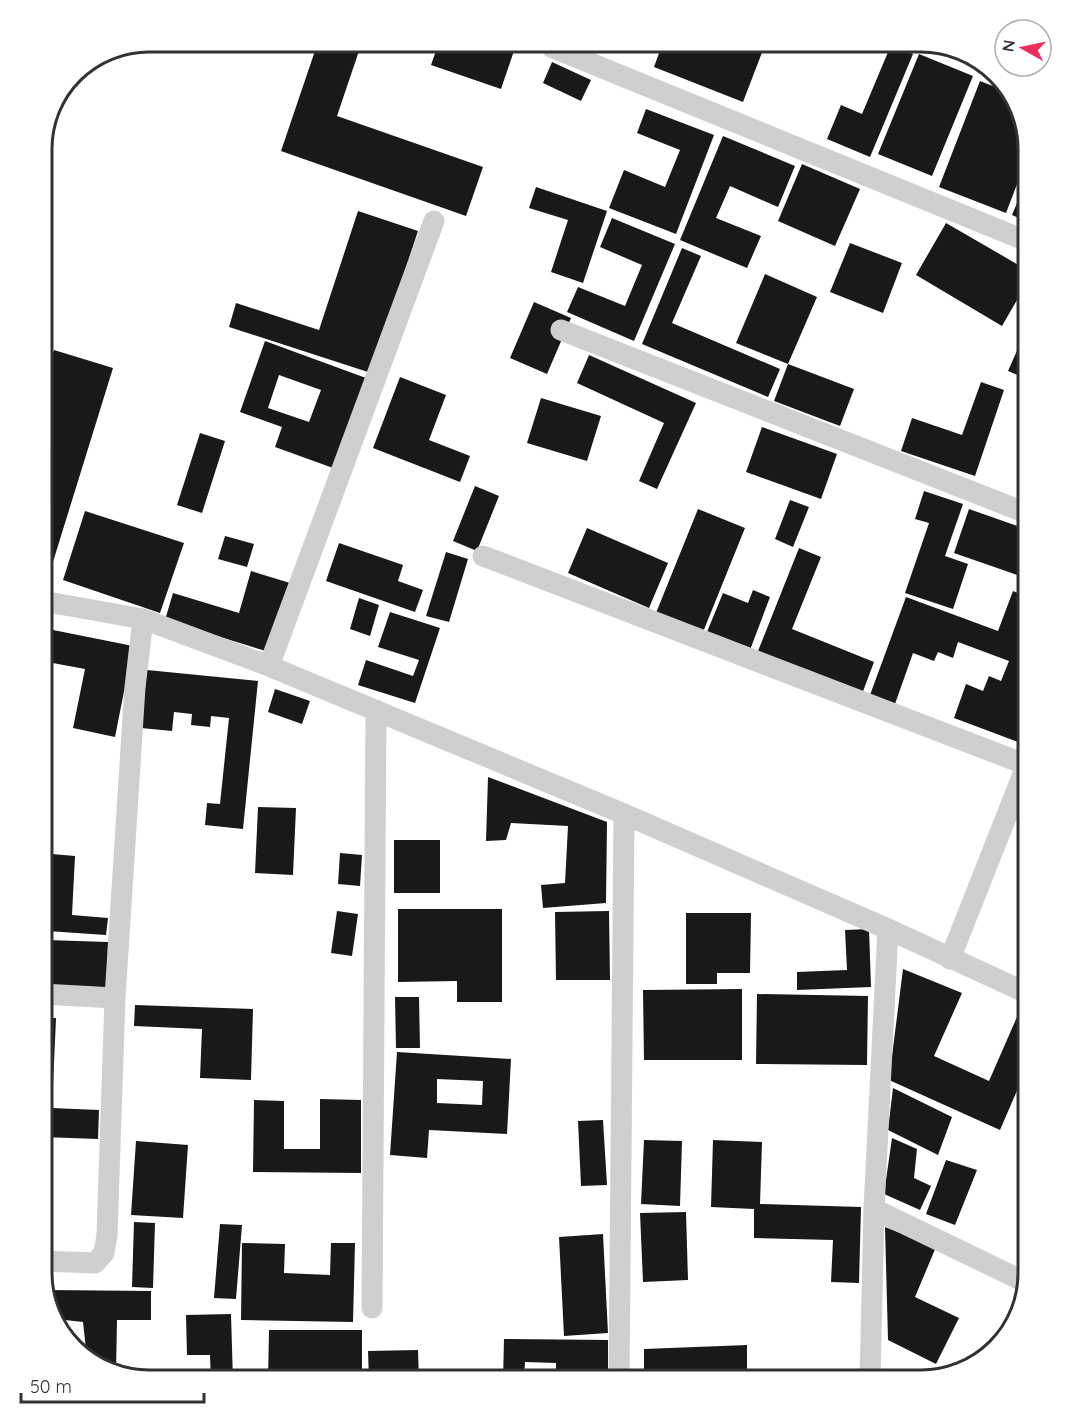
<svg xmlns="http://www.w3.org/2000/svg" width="1071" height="1423" viewBox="0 0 1071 1423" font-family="Quicksand,sans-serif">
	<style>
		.building { fill: #191919; fill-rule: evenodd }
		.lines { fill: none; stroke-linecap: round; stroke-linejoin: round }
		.street { stroke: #cfcfcf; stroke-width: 21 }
		.rim { fill: none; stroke: #323232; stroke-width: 3 }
	</style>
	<rect width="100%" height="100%" fill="#fff"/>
	<path class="building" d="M318 42H362L337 116 483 167 466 216 281 151Z
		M439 42H517L501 89 431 65Z
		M590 42H605L603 48Z
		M663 42H766L743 102 654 67Z
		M891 45 913 54 870 157 827 139 841 105 862 114Z
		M919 54 973 76 932 176 878 154Z
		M552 62 591 80 581 101 543 83Z
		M980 81 1013 94 1029 149V153L1006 213 939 187Z
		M646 109 714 135 676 234 609 208 624 170 665 187 680 150 637 133Z
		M723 136 795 166 778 207 730 186 716 218 761 236 747 268 680 240Z
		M802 164 860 189 835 246 778 221Z
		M1029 174V223L1012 215Z
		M536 187 607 211 583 283 551 272 568 220 529 208Z
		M358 211 418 231 371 373 229 327 236 303 319 330Z
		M612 218 675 244 634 341 567 312 578 287 625 306 642 265 600 247Z
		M946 223 1029 271V279L1002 326 916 275Z
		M850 243 902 263 883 313 830 292Z
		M682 248 701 256 672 323 780 369 768 397 642 344Z
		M765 274 817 297 788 364 736 343Z
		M534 302 571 318 547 374 510 358Z
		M1029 324V380L1008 371Z
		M265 341 366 378 333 468 275 447 282 427 240 412ZM279 375 321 390 309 422 268 408Z
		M54 350 113 368 48 578 42 577V387Z
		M589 355 696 403 657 489 639 481 664 423 577 383Z
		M788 364 854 389 840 426 774 401Z
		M400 377 446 395 429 440 470 456 460 482 373 448Z
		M981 382 1004 390 975 476 901 451 912 418 962 435Z
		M541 398 601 416 587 461 527 443Z
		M762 427 837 454 821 499 746 472Z
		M200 433 225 441 202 513 177 505Z
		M475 486 499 496 477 551 453 541Z
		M924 491 963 504 945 556 968 564 953 609 905 593 929 523 915 519Z
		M790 500 809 507 793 547 775 539Z
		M698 509 745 528 703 632 656 613Z
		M969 509 1029 530V579L954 553Z
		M85 511 184 543 160 613 63 580Z
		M587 528 668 563 649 608 568 573Z
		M225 536 254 544 247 567 218 559Z
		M339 543 403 565 398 581 423 590 415 612 326 581Z
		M799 548 821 557 792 629 874 662 862 694 758 651Z
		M446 552 468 559 449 622 426 616Z
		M251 571 290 583 269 652 165 620 173 593 239 613Z
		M753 590 770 597 750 650 707 632 723 593 748 603Z
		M1013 591 1029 597V737L1026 745 954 718 966 684 983 691 989 676 1001 681 1009 661 958 642 953 658 938 652 934 661 913 653 895 704 870 695 906 597 998 631Z
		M359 598 379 605 370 636 350 629Z
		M390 612 440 628 415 703 358 685 366 660 413 676 419 660 378 647Z
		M48 629 133 646 115 737 73 728 85 669 42 661Z
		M147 670 258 681 243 829 205 825 207 803 220 804 229 718 211 716 210 727 191 725 192 714 174 712 172 731 141 728Z
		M275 689 310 701 302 724 268 712Z
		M488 777 607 822 606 903 543 908 541 885 565 883 568 826 511 823 506 840 486 841Z
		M258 807 296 808 293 875 255 873Z
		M394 840H440V893H394Z
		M340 853 362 855 360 886 338 884Z
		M52 854 75 856 72 915 108 918 106 935 47 931Z
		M398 909H502V1002H457V981L398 982Z
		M337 911 358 914 352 956 331 953Z
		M609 911 610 980H556L555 912Z
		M686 913H751L750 973H717V984H686Z
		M869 929 871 987 797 990V972L847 970 845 930Z
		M47 940 108 942 107 988 46 986Z
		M903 969 962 993 934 1056 989 1081 1017 1017 1029 1022V1082L1022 1079 1000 1130 889 1080Z
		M742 989V1060H644L643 990Z
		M757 994 868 996 867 1065 756 1064Z
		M395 997H419L420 1048H396Z
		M135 1005 253 1009 251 1080 200 1078 202 1029 134 1026Z
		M42 1018H56L52 1108 99 1110 98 1139 42 1137Z
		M397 1052 511 1059 507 1134 429 1130 427 1158 390 1155ZM437 1079 483 1081 482 1105 437 1103Z
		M893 1088 952 1117 938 1155 888 1130Z
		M320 1099 361 1100V1173L253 1172 254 1100 284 1101V1149H320Z
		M603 1120 607 1185 581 1186 578 1121Z
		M892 1138 917 1149 914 1178 931 1186 920 1210 884 1194Z
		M644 1140 682 1141 680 1206 641 1204Z
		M713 1140 762 1142 760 1204 861 1207 859 1283 831 1282 833 1240 754 1238V1209L711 1207Z
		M136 1141 188 1145 183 1218 131 1215Z
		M946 1160 977 1170 955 1225 926 1214Z
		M686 1212 688 1280 643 1282 640 1213Z
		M134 1222 155 1223 153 1288 132 1287Z
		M220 1224 242 1225 236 1299 214 1298Z
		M885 1227 936 1247 915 1297 959 1318 936 1364 888 1340Z
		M603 1234 608 1333 564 1336 559 1237Z
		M242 1243 285 1244 284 1273 330 1275 331 1243H355L353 1322 241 1320Z
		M47 1290 151 1291V1320H117L116 1372 96 1367 87 1358 83 1322 56 1319Z
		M231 1314 233 1381H211L210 1355H187L186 1315Z
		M269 1330H362V1369H328V1377H300V1381H268Z
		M504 1339 608 1340V1381H556V1363L525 1362 524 1381H503Z
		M747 1345V1372L682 1374V1381H644V1349Z
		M418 1350 419 1381H369L368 1351Z"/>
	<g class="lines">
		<path class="street" d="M551 47 1029 242
			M561 330 1029 514
			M483 556 1027 765
			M42 601 143 619 269 666 624 814 888 929 1029 994
			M269 666 434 221
			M950 959 1029 759
			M42 994 115 998
			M874 1209 1027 1283
			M42 1261 95 1263 104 1253 107 1235 115 998 135 687 143 619
			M372 1308 376 710
			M619 1381 624 814
			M870 1381 874 1209 888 929"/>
	</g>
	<path d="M0 0H1071V1423H0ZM149 52H921A97 97 0 0 1 1018 149V1273A97 97 0 0 1 921 1370H149A97 97 0 0 1 52 1273V149A97 97 0 0 1 149 52Z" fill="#fff" fill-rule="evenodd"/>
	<path class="rim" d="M149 52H921A97 97 0 0 1 1018 149V1273A97 97 0 0 1 921 1370H149A97 97 0 0 1 52 1273V149A97 97 0 0 1 149 52Z"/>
	<g transform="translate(1023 48) rotate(279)"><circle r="28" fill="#ffffff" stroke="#adadad" stroke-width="1.5"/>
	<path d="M0-4.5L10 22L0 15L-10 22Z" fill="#f02e5c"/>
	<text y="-9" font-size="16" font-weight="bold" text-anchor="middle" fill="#323232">N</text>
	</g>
	<path d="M21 1393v9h183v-9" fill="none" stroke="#323232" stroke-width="3"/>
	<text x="30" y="1393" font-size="18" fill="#323232" stroke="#ffffff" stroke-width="4.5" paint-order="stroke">50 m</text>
</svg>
